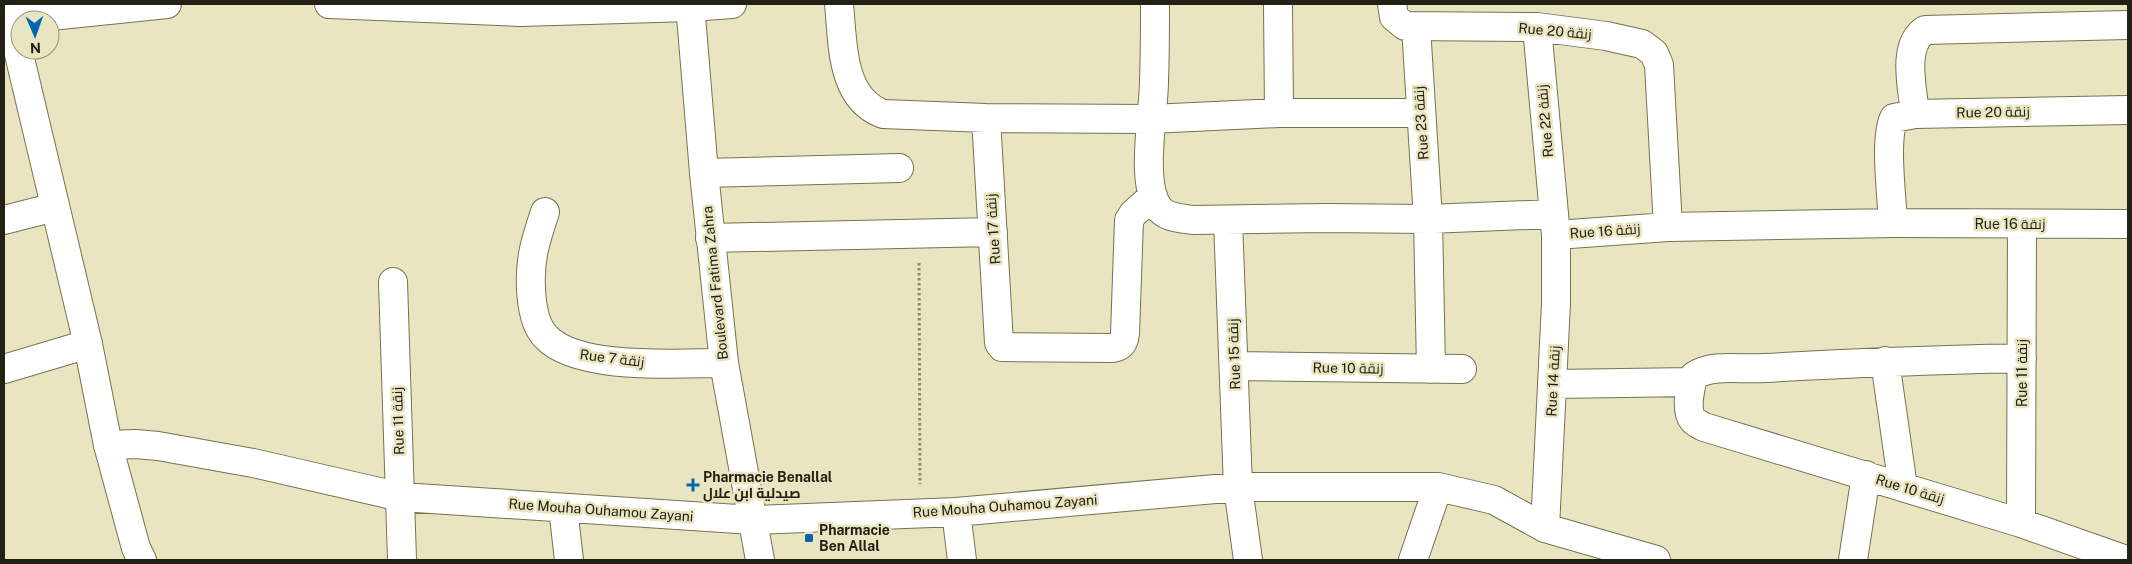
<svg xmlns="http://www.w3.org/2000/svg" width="2132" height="564" viewBox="0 0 2132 564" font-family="'Public Sans',Cairo,sans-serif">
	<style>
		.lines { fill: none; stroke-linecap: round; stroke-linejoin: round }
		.street-casing { stroke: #767151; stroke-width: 30 }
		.secondary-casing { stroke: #767151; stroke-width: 30 }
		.path { stroke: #8d8970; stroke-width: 3; stroke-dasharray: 2.5 2.5; stroke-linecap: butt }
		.street { stroke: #fff; stroke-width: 28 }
		.secondary { stroke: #fff; stroke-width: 28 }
		.poi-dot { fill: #0665b2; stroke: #eae5c1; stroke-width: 2 }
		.labels { text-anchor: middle; stroke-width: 5; stroke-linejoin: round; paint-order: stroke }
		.street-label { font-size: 14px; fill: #232114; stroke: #eae5c1 }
		.poi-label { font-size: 14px; font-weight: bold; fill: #232114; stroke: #eae5c1; text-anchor: start }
	</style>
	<rect width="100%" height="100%" fill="#eae5c1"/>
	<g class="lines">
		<defs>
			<path id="street" d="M329 4 521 12 690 7 732 4
				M839 4C843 42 840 98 883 114L986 118 1151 119 1279 113H1420
				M1155 4C1155 29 1155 55 1154 81 1154 112 1140 181 1158 207 1165 218 1181 218 1193 220L1326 218 1428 219 1554 214 1556 235 1668 227 1893 223 2128 224
				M1278 4 1279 113
				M1392 4 1394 17 1405 26 1537 27 1606 36 1642 44 1654 53 1659 65 1668 227
				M12 20 167 4
				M1416 27 1428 219 1431 369
				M1537 27 1554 214
				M1915 114C1913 90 1901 46 1925 30L2128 25
				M986 118 999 343 1002 347 1112 348C1122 347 1124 342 1125 334L1129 220 1133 214 1153 196
				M704 173 899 168
				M545 212C541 224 537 236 534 249 529 272 528 319 546 337 578 371 679 363 724 363
				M4 220 55 207
				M1228 220 1238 487 1248 560
				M1893 223C1892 198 1884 139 1894 118L1915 114 2128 110
				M710 238 993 232
				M393 282 402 560
				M2022 358C1936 360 1851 363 1765 368 1743 370 1713 363 1694 376 1690 387 1685 410 1693 420 1695 423 1701 425 1704 427L2021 523 2126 560
				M1885 361 1903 487
				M1234 366 1462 369
				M4 369 88 344
				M1553 384 1692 382
				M108 445 136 444 158 446 253 463 401 497 753 520 956 512 1238 487H1438L1494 500 1545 528 1656 560
				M563 508 569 560
				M956 512 962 560
				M2021 523 2022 224
				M1545 528 1556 303V235
				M1413 560 1438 487
				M1853 560 1866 475"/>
			<path id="secondary" d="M7 4 88 344 108 445 136 548 142 560
				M690 4 704 173 724 363 760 560"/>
		</defs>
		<use href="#street" class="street-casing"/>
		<use href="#secondary" class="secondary-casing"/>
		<path class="path" d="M919 263 920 484"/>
		<use href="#street" class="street"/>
		<use href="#secondary" class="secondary"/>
	</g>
	<g class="poi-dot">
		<path d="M690.5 477.5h5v5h5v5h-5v5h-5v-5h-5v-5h5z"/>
		<rect x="804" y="533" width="10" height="10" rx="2.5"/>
	</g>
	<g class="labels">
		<g class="street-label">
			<text transform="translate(1555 31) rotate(5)" y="5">Rue 20 زنقة</text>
			<text transform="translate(1993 112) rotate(-1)" y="5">Rue 20 زنقة</text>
			<text transform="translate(1545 121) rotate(-95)" y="5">Rue 22 زنقة</text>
			<text transform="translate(1421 123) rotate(-94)" y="5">Rue 23 زنقة</text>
			<text x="2010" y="229">Rue 16 زنقة</text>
			<text transform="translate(993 229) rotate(-94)" y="5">Rue 17 زنقة</text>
			<text transform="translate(1605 231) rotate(-4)" y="5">Rue 16 زنقة</text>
			<text transform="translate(715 283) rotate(-96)" y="5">Boulevard Fatima Zahra</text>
			<text transform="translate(1234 354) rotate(-92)" y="5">Rue 15 زنقة</text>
			<text transform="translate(612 358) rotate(7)" y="5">Rue 7 زنقة</text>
			<text transform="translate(1348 368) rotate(1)" y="5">Rue 10 زنقة</text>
			<text transform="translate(2022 373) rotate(-90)" y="5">Rue 11 زنقة</text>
			<text transform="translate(1553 381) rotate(-87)" y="5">Rue 14 زنقة</text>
			<text transform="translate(398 421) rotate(-92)" y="5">Rue 11 زنقة</text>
			<text transform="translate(1910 489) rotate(17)" y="5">Rue 10 زنقة</text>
			<text transform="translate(1005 506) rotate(-4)" y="5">Rue Mouha Ouhamou Zayani</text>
			<text transform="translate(601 510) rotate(4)" y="5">Rue Mouha Ouhamou Zayani</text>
		</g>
		<g class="poi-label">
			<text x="703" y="482">Pharmacie Benallal<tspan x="703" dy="16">صيدلية ابن علال</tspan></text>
			<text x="819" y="535">Pharmacie<tspan x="819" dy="16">Ben Allal</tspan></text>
		</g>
	</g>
	<rect width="2132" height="564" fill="none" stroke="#232114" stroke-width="10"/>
	<g transform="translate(35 35) rotate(178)"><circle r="24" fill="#eae5c1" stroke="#9a977c"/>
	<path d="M0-4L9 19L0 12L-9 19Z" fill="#0665b2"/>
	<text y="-8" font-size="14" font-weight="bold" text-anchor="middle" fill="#232114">N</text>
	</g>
</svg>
